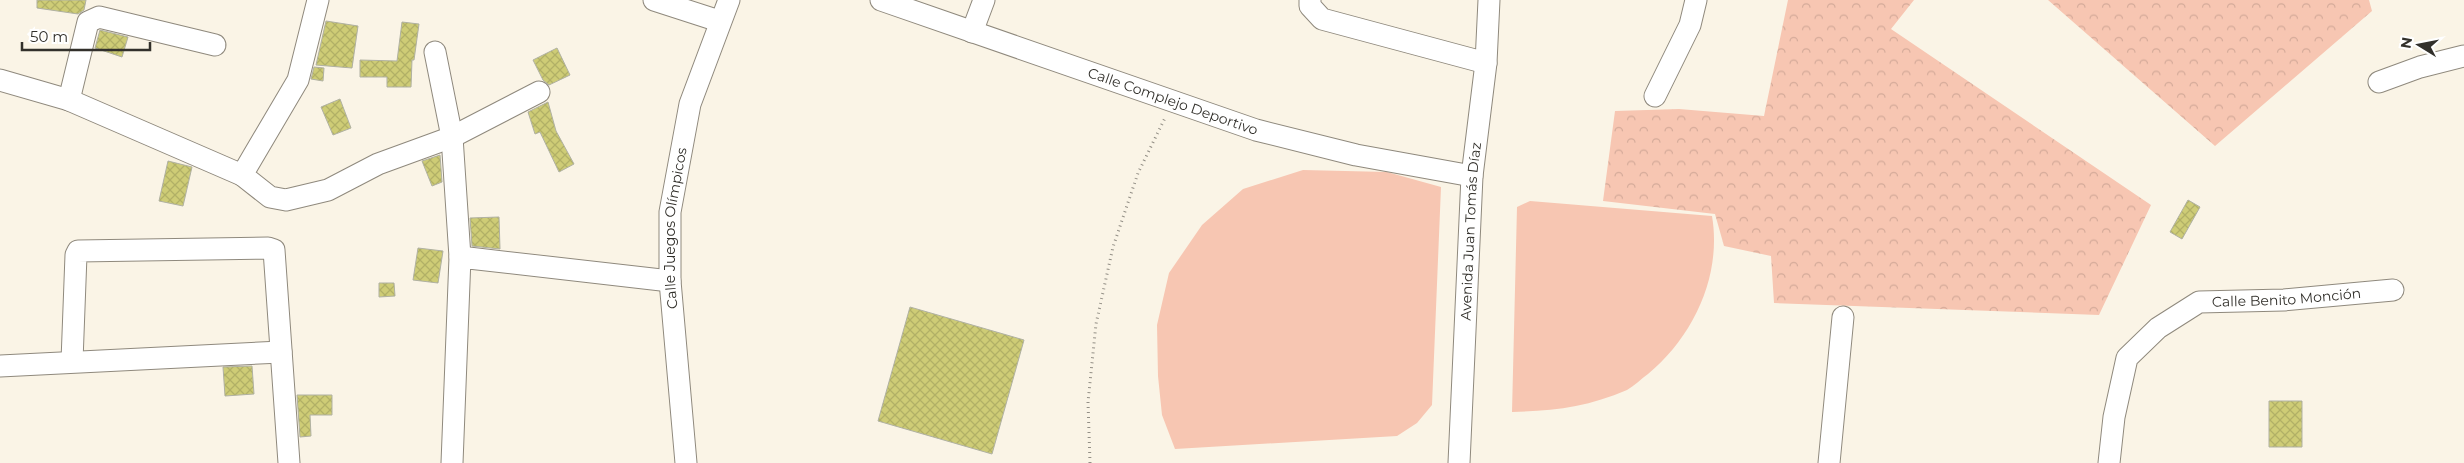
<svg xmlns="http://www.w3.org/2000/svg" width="2464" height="463" viewBox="0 0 2464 463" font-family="Montserrat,sans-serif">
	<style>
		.forest { fill: url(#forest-crowns) }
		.pitch { fill: #f7c6b2 }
		.building { fill: url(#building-cross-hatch); stroke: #b0b1a2 }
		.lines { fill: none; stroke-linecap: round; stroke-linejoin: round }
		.minor-casing { stroke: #8f897d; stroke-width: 23 }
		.path { stroke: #938f86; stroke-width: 3; stroke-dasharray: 1 4; stroke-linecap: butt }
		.minor { stroke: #fff; stroke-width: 21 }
		.labels { text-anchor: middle; stroke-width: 4.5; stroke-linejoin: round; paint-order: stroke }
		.street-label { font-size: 14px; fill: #32302b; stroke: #fff }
	</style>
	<defs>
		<pattern id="forest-crowns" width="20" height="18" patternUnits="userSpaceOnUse" patternTransform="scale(1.25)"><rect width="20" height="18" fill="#f7c6b2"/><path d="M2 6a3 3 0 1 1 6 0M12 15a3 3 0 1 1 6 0" fill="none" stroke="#d4aa99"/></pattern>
		<pattern id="building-cross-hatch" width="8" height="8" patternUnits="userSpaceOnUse" patternTransform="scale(1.25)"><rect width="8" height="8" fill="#cecc76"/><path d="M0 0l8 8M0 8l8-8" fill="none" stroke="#b1b066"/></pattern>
	</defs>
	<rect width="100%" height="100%" fill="#faf4e6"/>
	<path class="forest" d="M1788 0H1914L1891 29 2151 205 2099 315 1774 303 1771 256 1724 246 1715 214 1603 201 1615 111 1679 109 1764 116Z
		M2048 0H2369L2372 11 2215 146Z"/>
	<path class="pitch" d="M1303 170 1387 172 1441 187 1432 405 1417 423 1397 436 1175 449 1162 415 1158 376 1157 325 1169 273 1202 225 1243 189Z
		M1530 201 1712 216C1722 275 1694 336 1648 374 1641 379 1634 386 1627 390 1588 407 1553 411 1512 412L1517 207Z"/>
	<path class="building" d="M37 0H86L84 10 78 14 37 8Z
		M326 21 358 26 352 68 316 65Z
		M402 22 419 24 414 60H412L411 87H387V77H360V60L397 61Z
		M100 30 128 37 122 57 95 48Z
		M557 48 570 75 549 85 543 80 533 60Z
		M314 67 324 68 323 81 311 79Z
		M340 99 351 128 333 135 321 107Z
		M548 102 556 131 574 164 559 172 540 132 535 134 528 112Z
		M440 155 442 182 432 186 422 161Z
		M168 161 192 167 183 206 159 201Z
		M2188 200 2200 207 2182 239 2170 232Z
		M499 217 500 249 472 246 470 218Z
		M418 248 443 251 438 283 413 280Z
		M379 283H394L395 296 379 297Z
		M910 307 1024 340 992 454 878 421Z
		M252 366 254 394 225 396 223 367Z
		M297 395H332V415H310L311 436 300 437Z
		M2269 401H2302V447H2269Z"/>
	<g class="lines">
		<defs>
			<g id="minor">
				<path d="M318 0 298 80 242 175 270 197 286 200 328 190 378 164 452 137 539 92"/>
				<path d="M654 0 719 21"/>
				<path id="s1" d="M881 0 1256 130 1356 155 1472 176"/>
				<path d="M1310 0V6L1322 19 1486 63"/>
				<path d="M972 32 984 0"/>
				<path d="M435 52 452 137 460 257"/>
				<path d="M0 80 69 100 242 175"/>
				<path d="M2379 82 2420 67 2464 56"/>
				<path d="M1655 96 1690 25 1696 0"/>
				<path d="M69 100 88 22 99 17 215 45"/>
				<path d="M72 361 76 255 78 251 268 248 274 250 289 463"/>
				<path d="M0 366 281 352"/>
				<path d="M452 463 460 257 670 281"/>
				<path id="s2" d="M686 463 670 281V212L690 104 729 0"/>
				<path id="s3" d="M1459 463 1472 176 1486 63 1489 0"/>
				<path d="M1829 463 1843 317"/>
				<path id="s4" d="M2109 463 2114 417 2127 358 2158 328 2199 302 2284 300 2393 290"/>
			</g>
		</defs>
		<use href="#minor" class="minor-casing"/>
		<path class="path" d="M1090 463 1088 402 1096 324 1113 247 1138 173 1166 116"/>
		<use href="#minor" class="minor"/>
	</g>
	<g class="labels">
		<g class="street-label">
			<text dy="5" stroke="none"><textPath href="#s1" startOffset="309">Calle Complejo Deportivo</textPath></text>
			<text dy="5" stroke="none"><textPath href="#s2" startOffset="236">Calle Juegos Olímpicos</textPath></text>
			<text dy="5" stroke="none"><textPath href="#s3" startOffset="232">Avenida Juan Tomás Díaz</textPath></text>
			<text dy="5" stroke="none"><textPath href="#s4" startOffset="286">Calle Benito Monción</textPath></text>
		</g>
	</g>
	<g transform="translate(2419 45) rotate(280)" stroke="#ffffff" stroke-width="4" paint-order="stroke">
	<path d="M0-4L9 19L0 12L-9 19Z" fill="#32302b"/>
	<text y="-8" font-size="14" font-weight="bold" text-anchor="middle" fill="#32302b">N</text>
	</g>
	<path d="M22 42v8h128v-8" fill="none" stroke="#32302b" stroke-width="2.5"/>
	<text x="30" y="42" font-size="15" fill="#32302b" stroke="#ffffff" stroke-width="4" paint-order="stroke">50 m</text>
</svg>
